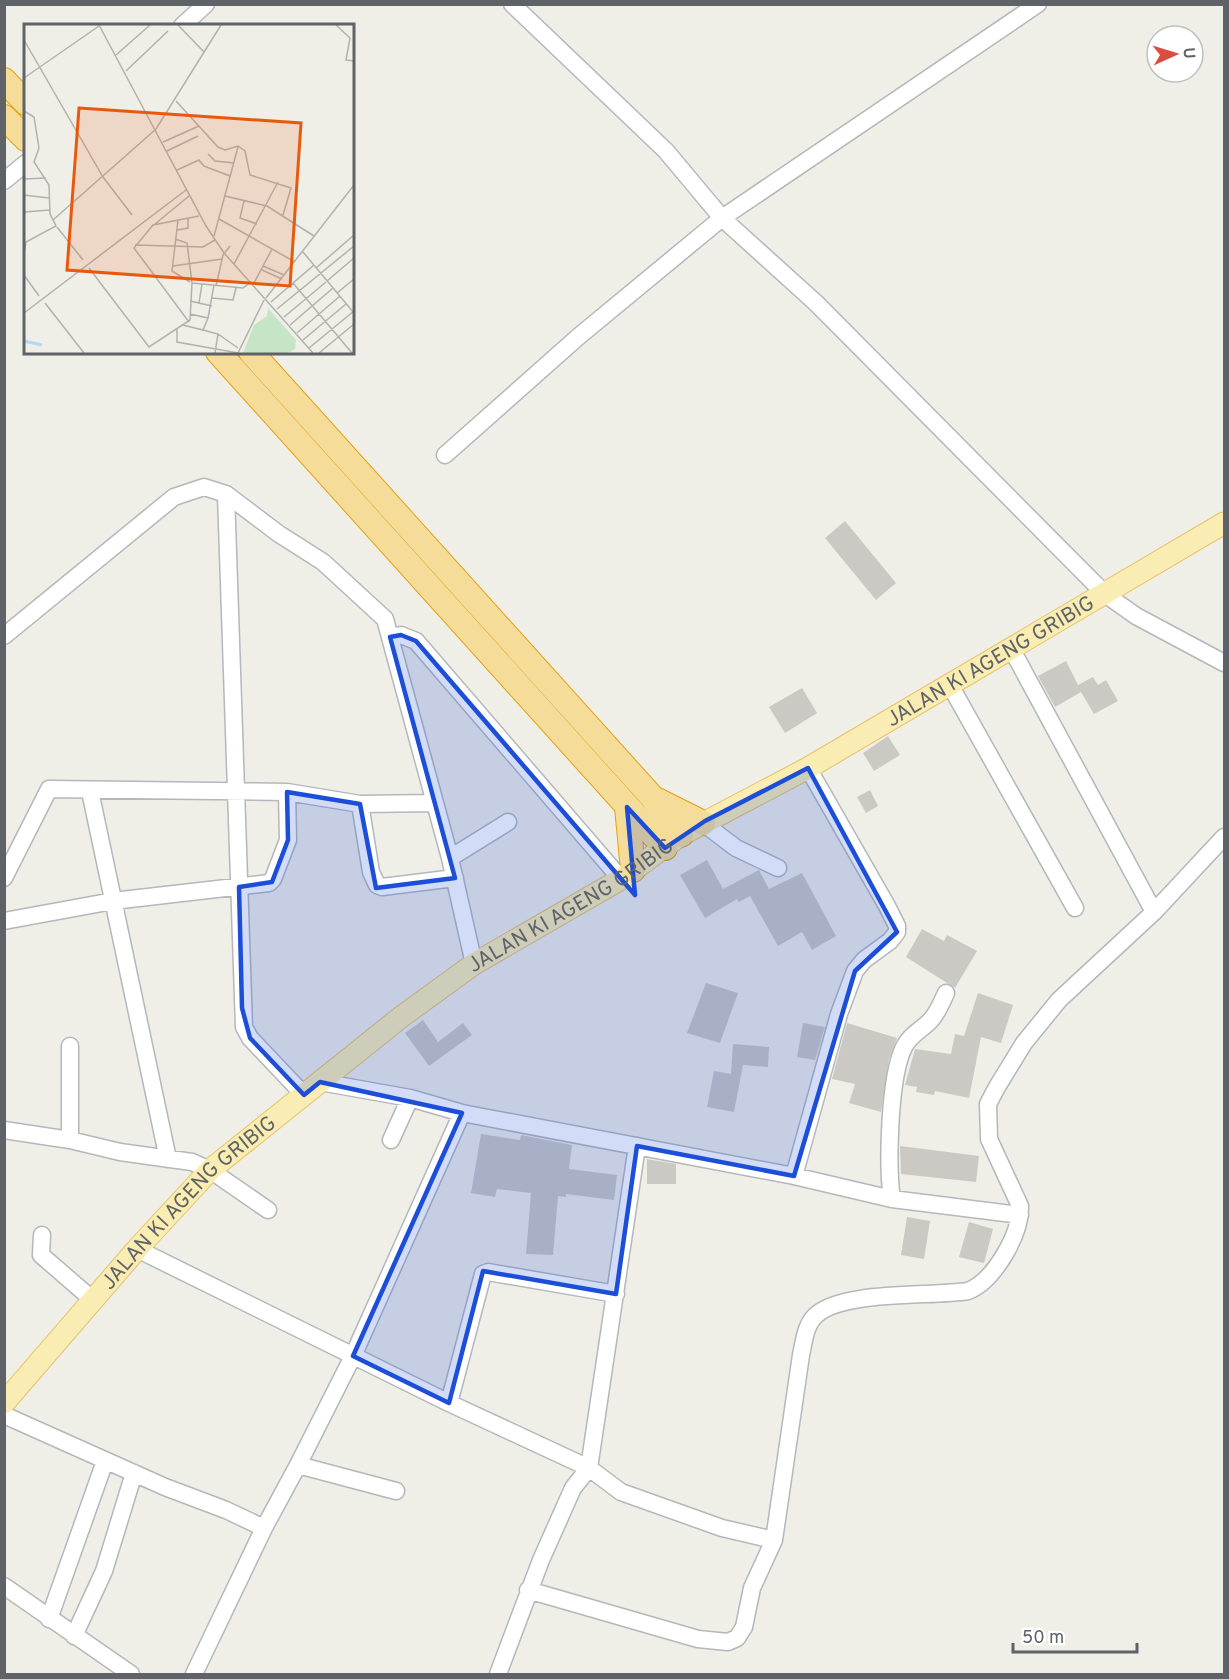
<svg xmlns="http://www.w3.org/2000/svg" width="1229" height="1679" viewBox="0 0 1229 1679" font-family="Overpass,sans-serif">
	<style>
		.building { fill: #cbc9c4 }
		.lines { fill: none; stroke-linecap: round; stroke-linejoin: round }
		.minor-casing { stroke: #b4b7bb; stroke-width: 19 }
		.major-casing { stroke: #e7c369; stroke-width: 23 }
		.highway-casing { stroke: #e4a112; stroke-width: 26 }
		.minor { stroke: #fff; stroke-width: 16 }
		.major { stroke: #f9edb3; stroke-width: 21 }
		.highway { stroke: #f5dd99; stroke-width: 24 }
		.marked { fill: #1d4ed8; fill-opacity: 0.2; stroke: #1d4ed8; stroke-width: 4.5; stroke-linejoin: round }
		.labels { text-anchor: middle; stroke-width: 6; stroke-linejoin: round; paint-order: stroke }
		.street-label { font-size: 21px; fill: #5f6266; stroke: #fff }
		.inset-river { fill: none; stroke: #aed9f8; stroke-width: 3 }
		.inset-road { fill: none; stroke: #b1b2af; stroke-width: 1.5 }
		.view { fill: #e8590c; fill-opacity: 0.15; stroke: #e8590c; stroke-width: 3 }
		.inset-edge { fill: none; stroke: #5f6266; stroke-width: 3 }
	</style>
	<rect width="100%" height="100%" fill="#efeee7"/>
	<path class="building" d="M845 521 896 583 876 600 825 538Z
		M1066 661 1078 685 1093 677 1098 685 1106 680 1118 701 1094 714 1081 692 1055 707 1038 676Z
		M802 688 817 713 785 733 769 707Z
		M888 736 900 755 874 771 863 753Z
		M870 790 878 806 866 813 857 797Z
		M707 860 723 889 759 870 769 889 802 873 836 936 812 950 802 932 778 946 750 896 739 902 737 899 705 918 680 875Z
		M922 929 944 941 947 935 977 951 955 988 906 957Z
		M706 983 738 993 720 1043 687 1033Z
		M978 993 1013 1005 1001 1043 981 1037 969 1098 935 1091 934 1095 916 1092 917 1087 905 1085 915 1049 951 1054 955 1034 964 1036Z
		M423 1020 438 1042 463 1023 472 1035 429 1066 405 1033Z
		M803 1023 825 1027 815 1060 797 1057Z
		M847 1023 897 1038 889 1059 881 1112 849 1103 855 1084 832 1079Z
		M733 1044 769 1047 768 1067 743 1065 734 1112 707 1107 714 1071 731 1074Z
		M481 1134 520 1140 521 1135 572 1145 569 1169 617 1175 614 1200 566 1194V1197L558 1196 553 1255 526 1254 531 1193 497 1189 495 1197 471 1193Z
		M900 1146 979 1156 976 1182 901 1174Z
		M647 1159 676 1164V1184H647Z
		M907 1217 930 1221 924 1259 901 1255Z
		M969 1222 993 1229 984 1263 959 1257Z"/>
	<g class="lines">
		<defs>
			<path id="minor" d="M512 4 666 151 722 218 816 303 1105 594 1136 616 1224 663
				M182 26 206 4
				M4 181 26 163
				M445 455 578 337 722 218 1038 4
				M226 494 244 1027 250 1038 304 1095
				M4 636 174 497 204 487 226 494 279 534 323 562 385 619 450 858 474 964
				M390 637 401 635 416 641 621 879
				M1011 648 1154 912
				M950 685 1075 908
				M90 791 168 1159
				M360 804 371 872 377 885 382 887 455 878
				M703 823 736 848 778 868
				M450 858 508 822
				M4 878 49 789 287 792 360 804 435 803
				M4 921 113 901 269 883 273 879 288 840 287 792
				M70 1046V1140
				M320 1082 410 1098 462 1113 794 1176 892 1199 1020 1215
				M4 1130 70 1140 120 1152 192 1162 210 1170 268 1210
				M391 1140 410 1098
				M794 1176 839 1014 855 971 864 960 890 941 897 932V926L887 906 808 768
				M892 1199C887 1166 889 1077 904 1047 910 1035 921 1030 930 1021 937 1014 942 1002 946 993
				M42 1235 41 1255 93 1300
				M137 1249 449 1403 589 1468 621 1492 722 1528 774 1540
				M449 1403 483 1274 488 1272 616 1294
				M4 1415 165 1487 226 1510 264 1528
				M298 1465 396 1491
				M4 1586 131 1674
				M528 1590 698 1639 728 1642 737 1638 744 1627 752 1588 774 1540 801 1355C804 1342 805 1326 815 1316 841 1290 930 1297 968 1291 994 1281 1021 1234 1020 1206L989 1139 988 1104 997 1087 1024 1043 1059 1000 1154 912 1224 837
				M49 1619 105 1461
				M74 1636 104 1571 134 1473
				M194 1674 264 1528 298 1465 353 1356 462 1113
				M498 1674 541 1560 573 1488 589 1468 637 1146"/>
			<g id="major">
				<path id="s1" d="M4 1403 137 1249 210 1170 401 1017 474 964 621 879 681 835 808 768 1224 523"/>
			</g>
			<path id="highway" d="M4 80 26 103
				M4 117 26 139
				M218 352 665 848
				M251 352 652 797 681 835
				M657 800 703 823
				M627 807 633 870"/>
		</defs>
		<use href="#minor" class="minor-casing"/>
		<use href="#major" class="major-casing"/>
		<use href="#highway" class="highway-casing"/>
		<use href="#minor" class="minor"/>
		<use href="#major" class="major"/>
		<use href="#highway" class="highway"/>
	</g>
	<path class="marked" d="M401 635 416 641 635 895 627 807 665 848 705 821 808 768 897 932 855 971 794 1176 637 1146 616 1294 483 1271 449 1403 353 1356 462 1113 320 1082 304 1095 250 1038 242 1008 239 887 272 882 288 840 287 792 360 804 376 888 455 878 390 637Z"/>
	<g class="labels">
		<g class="street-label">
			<text dy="7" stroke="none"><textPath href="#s1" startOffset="1245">JALAN KI AGENG GRIBIG</textPath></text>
			<text dy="7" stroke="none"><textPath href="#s1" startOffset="759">JALAN KI AGENG GRIBIG</textPath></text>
			<text dy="7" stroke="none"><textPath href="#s1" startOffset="273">JALAN KI AGENG GRIBIG</textPath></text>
		</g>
	</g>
	<g transform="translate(24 24)">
		<rect width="330" height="330" fill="#efeee7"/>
		<path d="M244 284 272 316 271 325 264 329H219L230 301 243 292Z" fill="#c6e5c6"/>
		<path class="inset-river" d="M0 317 18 321"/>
		<path class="inset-road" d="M75 1 182 202 200 229 289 329M154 1 180 28M312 1 326 14 322 36 330 37M0 16 79 153 108 191M92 31 126 1M102 47 144 7M0 54 75 2M152 77 194 123 201 126 214 122 221 127 226 151 267 164 259 191M0 87 10 93 15 124 10 138 25 161 26 190 32 202 2 218 0 230M139 118 175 102M143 127 174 112M184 130 191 137 210 139M153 146 175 136 180 142 206 152M0 155 22 154M0 171 25 174M201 172 243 182 290 212M220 177 216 194 233 200M0 188 26 186M195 195 271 238M29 196 132 105 197 1M154 196 148 247 166 258M131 200 165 172M33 203 59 236M153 206 164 204V194M190 212 214 123M111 221 179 223 191 216M279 228 330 289M210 240 254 158M149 242 198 235M239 242 260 251M65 244 125 323 166 296 168 259 163 219 151 215M292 244 330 211M238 246 258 255M0 251 15 272M303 257 330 234M168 259 219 264 226 259M230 259 248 225M269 259 328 329M192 262 199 231 206 222M313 269 330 255M188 274 209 276 212 264M242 274 330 161M166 277 188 282M247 278 290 241M21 279 60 329M175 279 178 260M253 285 330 222M0 289 162 166M166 290 184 294 190 261M260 293 302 258M165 298 110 224 129 201 175 192M159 301 179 306 184 294M266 301 309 264M153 304V318L214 329 240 276M179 306 194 310 191 329M273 309 316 272M194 310 214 324M279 316 322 280M285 324 330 287M295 329 330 300"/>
		<path class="view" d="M55 84 277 99 266 262 43 246Z"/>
		<rect width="330" height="330" class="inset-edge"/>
	</g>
	<rect width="1229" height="1679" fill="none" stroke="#5f6266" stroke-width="12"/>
	<g transform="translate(1175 54) rotate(86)"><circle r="28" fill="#ffffff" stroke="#bfc0c2" stroke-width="1.5"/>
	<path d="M0-4.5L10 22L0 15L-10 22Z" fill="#dc4c41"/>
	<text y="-9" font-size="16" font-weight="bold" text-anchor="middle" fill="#5f6266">U</text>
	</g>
	<path d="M1013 1643v9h124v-9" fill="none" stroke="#5f6266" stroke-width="3"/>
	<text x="1022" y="1643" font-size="18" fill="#5f6266" stroke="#ffffff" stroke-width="4.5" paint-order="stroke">50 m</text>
</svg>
